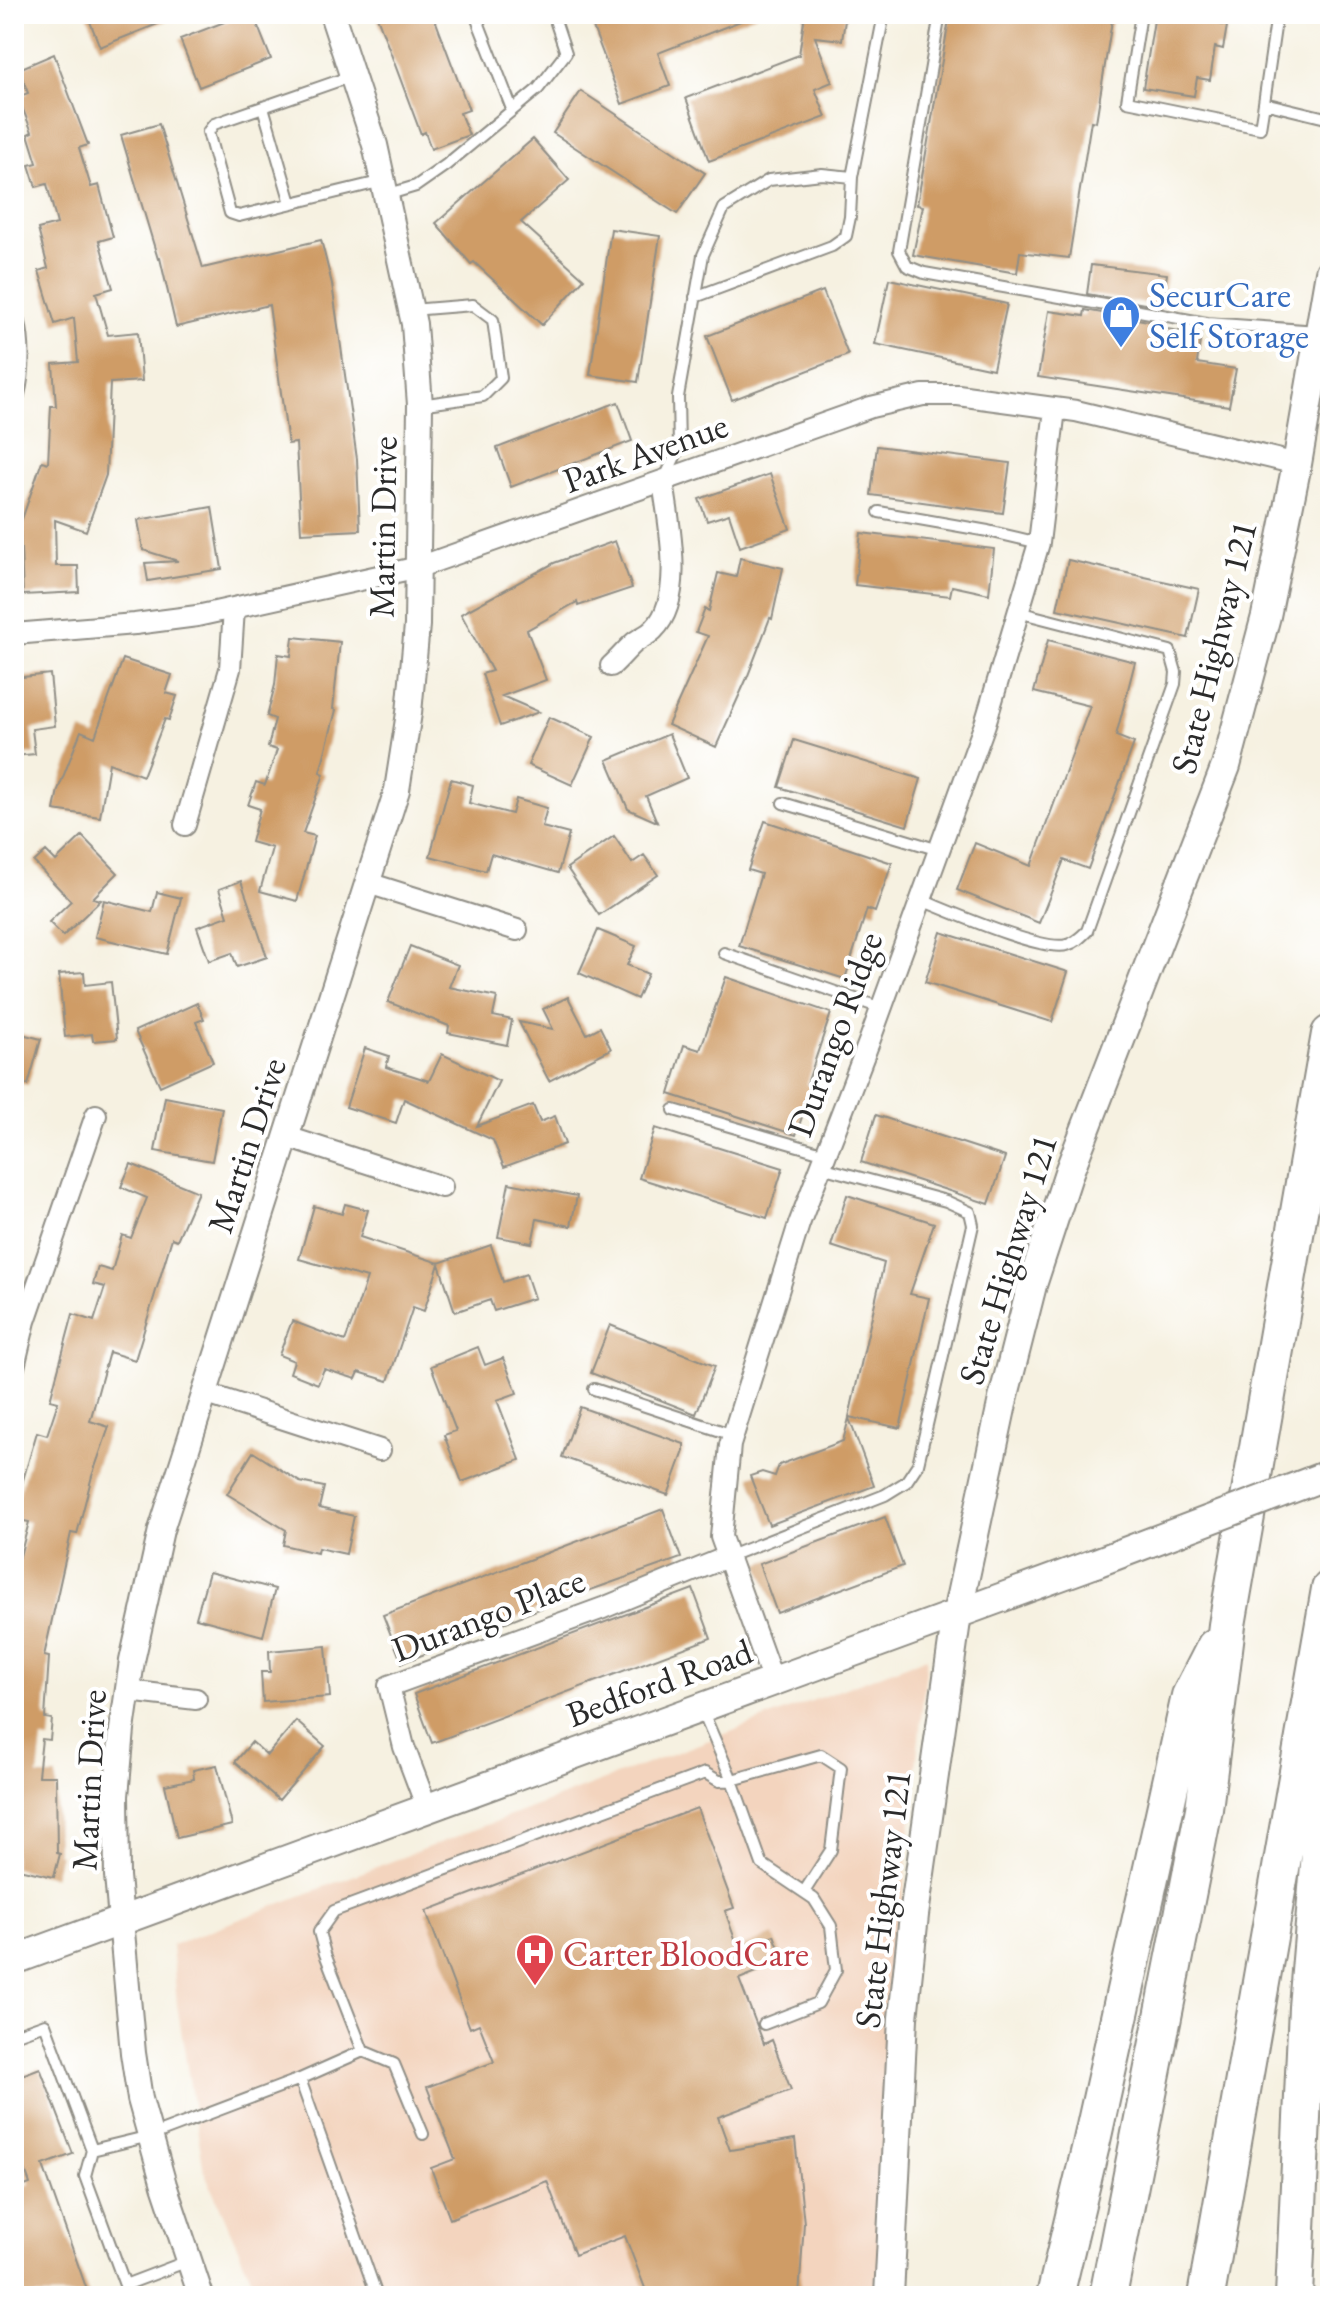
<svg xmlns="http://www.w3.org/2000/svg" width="1344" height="2310" viewBox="0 0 1344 2310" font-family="'EB Garamond',serif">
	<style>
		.built { fill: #f3d4be }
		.building { fill: #cf9c66 }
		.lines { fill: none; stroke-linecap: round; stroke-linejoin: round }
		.service-casing { stroke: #908e86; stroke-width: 14 }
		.minor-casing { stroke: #908e86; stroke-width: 24 }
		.tertiary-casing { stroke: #908e86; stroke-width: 28 }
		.secondary-casing { stroke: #908e86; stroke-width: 32 }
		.motorway-casing { stroke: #908e86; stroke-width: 40 }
		.service { stroke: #fff; stroke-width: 10 }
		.minor { stroke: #fff; stroke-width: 20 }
		.tertiary { stroke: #fff; stroke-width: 24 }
		.secondary { stroke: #fff; stroke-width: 28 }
		.motorway { stroke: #fff; stroke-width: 36 }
		.secondary-bridge-casing { stroke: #908e86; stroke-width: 32; stroke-linecap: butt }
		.secondary-bridge { stroke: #fff; stroke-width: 28 }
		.labels { text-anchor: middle; stroke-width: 8; stroke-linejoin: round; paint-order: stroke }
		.shop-label { font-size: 36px; fill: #366cbe; stroke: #fff; text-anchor: start }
		.street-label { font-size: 36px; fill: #2b2b2b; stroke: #fff }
		.health-label { font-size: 36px; fill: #be3a42; stroke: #fff; text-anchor: start }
	</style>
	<rect width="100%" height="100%" fill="#fff"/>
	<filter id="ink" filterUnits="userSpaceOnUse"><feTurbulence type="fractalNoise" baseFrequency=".0125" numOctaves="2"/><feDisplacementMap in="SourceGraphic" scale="16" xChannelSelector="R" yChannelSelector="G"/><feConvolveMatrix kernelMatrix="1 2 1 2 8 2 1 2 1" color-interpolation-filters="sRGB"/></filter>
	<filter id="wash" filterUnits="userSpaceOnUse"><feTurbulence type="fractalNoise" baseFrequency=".006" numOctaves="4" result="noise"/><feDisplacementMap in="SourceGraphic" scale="32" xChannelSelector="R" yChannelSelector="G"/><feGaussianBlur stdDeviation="1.8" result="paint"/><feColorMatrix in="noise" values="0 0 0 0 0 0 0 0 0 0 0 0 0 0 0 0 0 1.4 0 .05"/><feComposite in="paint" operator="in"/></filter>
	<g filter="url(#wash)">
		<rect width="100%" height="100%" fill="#f6f1e1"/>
		<path class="built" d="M927 1657 896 1969 887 2296H259L204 2171 177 2005 172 1945Z"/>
		<g id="blocks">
			<path class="building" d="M87 14H180V15L100 47Z
				M245 14H253L271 59 199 87 180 39Z
				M376 14H433L469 110 460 113 469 135 431 149 425 132 421 134Z
				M588 14H756V15L658 53 670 86 622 104Z
				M805 14H846L842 40 815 37 832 82 815 89 826 117 709 161 686 98 799 55Z
				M950 14H1113L1096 122 1091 121 1069 258 1020 252 1017 273 913 255 923 206 917 205Z
				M1155 14H1220L1219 24 1227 26 1223 49 1215 47 1210 80 1197 78 1194 96 1143 88Z
				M54 54 88 145 79 148 91 187 99 185 113 237 99 241 113 288 96 293 108 335 138 332 142 381 110 383 106 475 86 531 55 520 56 566H78L79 592 23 595 20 525 42 461 48 463 51 406H56L53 364 78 362 74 318 55 324 39 271 48 268 38 229 57 224 47 184 36 187 29 165 37 163 28 134 32 132 18 97 28 93 19 69Z
				M581 91 705 173 677 214 553 133Z
				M159 124 203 268 321 240 332 284 357 459 360 530 301 533 296 443 288 444 269 305 176 327 160 258 158 259 121 135Z
				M533 139 569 180 521 222 584 279 542 325 474 262 471 264 436 223Z
				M611 229 660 236 638 382 590 375Z
				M1091 265 1167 274 1162 307 1087 294Z
				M889 279 1007 304 993 369 875 344Z
				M823 291 848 355 732 400 707 336Z
				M1085 310 1160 323V328L1201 334 1197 363 1236 369 1229 406 1038 377 1049 311 1084 316Z
				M618 402 632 441 511 487 497 448Z
				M877 446 1010 463 1003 513 871 495Z
				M770 474 790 529 740 547 729 514 707 521 699 499Z
				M212 507 222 569 148 581 145 563 178 561 143 550 138 520Z
				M861 533 994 549 989 594 952 586 950 596 855 585Z
				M615 541 632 588 578 606 577 602 527 630 546 680 502 696 539 712 500 726 482 674 492 671 461 614 554 563Z
				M740 558 783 568 772 619 770 618 747 678 716 747 668 725 708 636 696 632 705 609 709 611 718 573 736 577Z
				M1068 560 1199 589 1188 638 1057 609Z
				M293 637 340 642 333 709 336 710 320 772 324 774 303 833 315 836 297 901 260 891 272 848 251 842 260 809 248 805 256 782 265 785 277 750 268 747 275 719 267 716 275 685 278 654 291 656Z
				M1048 640 1135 662 1116 736 1134 743 1088 869 1064 860 1039 923 957 890 975 843 1031 866 1090 706 1034 692Z
				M123 659 172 675 166 693 177 696 169 720 165 719 143 776 109 763 100 817 54 810 58 790 81 731 95 737Z
				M50 674 55 726 32 729 35 754 14 756V678Z
				M549 717 594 737 572 785 528 765Z
				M669 734 687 778 646 796 657 822 628 809 607 760Z
				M794 740 921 779 907 826 779 787Z
				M451 779 473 785 469 803 512 814 516 799 547 808 542 827 569 834 558 873 491 854 486 871 430 856Z
				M765 821 892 863 875 912 867 909 845 979 739 946 761 874 748 870Z
				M82 836 118 873 93 898 101 900 63 936 49 922 71 901 34 862 46 851 56 861Z
				M614 836 632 863 644 855 658 875 599 915 567 868Z
				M241 881 267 957 237 967 232 953 209 961 197 927 228 916 219 889Z
				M157 892 181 898 167 954 95 937 104 900 152 912Z
				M598 930 636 946 627 965 648 974 637 999 579 973Z
				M941 932 1068 972 1052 1022 925 982Z
				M410 946 458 965 449 987 497 997 493 1016 512 1020 507 1045 448 1033 449 1026 388 1002Z
				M84 972 85 985 111 982 117 1039 93 1041 92 1034 65 1037 59 974Z
				M726 977 831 1013 807 1084 812 1086 796 1135 669 1094 684 1045 700 1050Z
				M568 997 587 1034 600 1027 611 1049 549 1081 519 1022 553 1029 543 1009Z
				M197 1003 204 1019 196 1022 213 1062 160 1086 135 1031Z
				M14 1032 41 1039 28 1085 14 1081Z
				M365 1048 389 1056 386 1067 429 1081 442 1054 499 1081 477 1126 533 1105 540 1122 555 1116 565 1144 504 1167 493 1140 404 1099 396 1123 346 1107Z
				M165 1097 222 1108 212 1161 155 1151Z
				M876 1115 1005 1157 989 1204 861 1162Z
				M655 1128 783 1168 767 1218 639 1178Z
				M131 1164 198 1192 177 1240 172 1238 135 1360 109 1352 90 1421 109 1427 92 1476 77 1534 71 1533 44 1656 49 1657 45 1718 52 1719 50 1740 42 1739 38 1776H56L57 1853 60 1854 54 1877 14 1868V1555L20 1556 29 1522 14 1519V1511L37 1432 47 1435 58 1402 50 1400 73 1314 94 1321 105 1287 93 1284 98 1267 112 1271 122 1235 131 1238 147 1198 121 1187Z
				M509 1183 577 1196 571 1226 537 1219 532 1243 498 1237Z
				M847 1195 934 1223 910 1294 929 1298 900 1428 849 1417 884 1263 831 1246Z
				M345 1204 368 1210 360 1237 439 1263 491 1245 503 1282 526 1274 534 1298 494 1311 490 1300 455 1312 439 1264 424 1311 413 1307 388 1381 359 1372 356 1379 324 1369 318 1384 290 1373 294 1361 279 1355 292 1321 345 1341 353 1320 367 1278 299 1259 314 1206 342 1214Z
				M610 1325 715 1366 696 1414 591 1373Z
				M478 1347 485 1365 503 1358 517 1393 497 1400 520 1460 462 1482 444 1435 456 1431 431 1366Z
				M580 1407 684 1444V1451L668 1495 562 1457Z
				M849 1418 874 1486 769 1525 750 1476 762 1472 775 1476 779 1465 843 1441Z
				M253 1452 300 1482 324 1487 319 1508 354 1516 346 1554 318 1548 317 1553 283 1545 286 1530 227 1494Z
				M663 1509 681 1558 554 1603 402 1663 383 1615Z
				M885 1517 903 1566 777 1613 759 1564Z
				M209 1572 275 1589 263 1636 196 1618Z
				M693 1589 711 1638 432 1743 414 1694Z
				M326 1646 330 1697 263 1702 261 1672H270L269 1651Z
				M296 1721 325 1746 279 1800 235 1762 252 1742 267 1755Z
				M217 1765 232 1825 177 1838 165 1785 194 1779 193 1770Z
				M697 1808 734 1908 725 1911 738 1948 774 1935 784 1961 739 1979 764 2044 772 2040 791 2090 718 2117 730 2150 795 2139 804 2223 799 2296H648L625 2236 575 2255 547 2181 450 2219 431 2168 455 2159 427 2087 494 2062 479 2024 470 2028 426 1911Z
				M40 2068 73 2154 43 2165 89 2296H20L14 2281V2190L30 2184 14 2140V2078Z"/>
		</g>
	</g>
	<g filter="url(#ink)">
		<use href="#blocks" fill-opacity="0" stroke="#908e86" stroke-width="2"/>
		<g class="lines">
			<defs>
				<path id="service" d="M475 14 512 109
					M940 14 899 251 907 266 924 273 1207 323 1318 331
					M1141 14 1127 101 1260 128 1264 103 1330 119
					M352 76 214 124 208 132 230 213 239 216 383 181
					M1264 103 1277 14
					M263 107 291 203
					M386 195 416 186 446 165 538 89 566 53 553 14
					M695 297 832 246 846 236 850 217 852 177
					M411 310 473 305 493 320 501 378 483 396 420 405
					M664 480 679 448 678 397 703 255 724 208 769 180 822 174 852 177 884 14
					M879 512 988 531 1039 543
					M783 803 939 850
					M921 900C949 911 1041 952 1067 945 1075 943 1081 937 1087 931L1175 684 1176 672 1170 651 1018 612
					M724 953 881 1008
					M674 1110 826 1154
					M594 1389 733 1435
					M727 1557 885 1495 906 1482 918 1464 973 1225 970 1212 946 1201 821 1167
					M702 1710 732 1780 762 1864 814 1899 831 1926 836 1970 818 2003 764 2024
					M14 2035 45 2024 92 2150 85 2176 129 2296
					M363 2051 325 1954 319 1932 334 1911 705 1773 719 1781 732 1780 821 1755 841 1768 831 1850 804 1892
					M300 2079 377 2296
					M92 2150 150 2136 300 2079 363 2051 394 2064 423 2134
					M125 2285 188 2261"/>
				<path id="minor" d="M14 319C20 341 20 372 14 394
					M14 634 135 624 197 616 419 567 871 407 923 395H958L1076 411 1297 464
					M611 666C619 659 626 650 634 643 640 638 649 635 654 629 686 597 668 521 663 481
					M185 825 230 669 234 609
					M368 883 517 930
					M287 1137 442 1187
					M14 1367 25 1321 96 1115
					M204 1393 380 1450
					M773 1681 721 1537 730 1445 799 1224 869 1042 985 724 1039 543 1055 409
					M128 1691 196 1699
					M427 1808 404 1747 389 1686 603 1608 727 1557"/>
				<path id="tertiary" d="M201 2296 164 2185 140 2099 133 2053 117 1876 116 1796 122 1730 132 1661 161 1530 397 790 409 713 417 625 420 405 414 324 375 145 332 14"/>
				<path id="secondary" d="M14 1960 1093 1564
					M889 2296 903 2018 914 1915 957 1614 1003 1399 1032 1285 1069 1172 1226 766 1266 616 1297 464 1330 272"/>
				<path id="motorway" d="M1055 2296 1091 2145 1190 1696 1215 1647
					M1108 2296 1204 1809 1227 1625 1330 1034
					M1206 2296 1330 1589
					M1294 2296 1307 2007 1330 1735"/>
			</defs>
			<use href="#service" class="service-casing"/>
			<use href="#minor" class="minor-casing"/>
			<use href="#tertiary" class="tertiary-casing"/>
			<use href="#secondary" class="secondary-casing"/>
			<use href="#motorway" class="motorway-casing"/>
			<use href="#service" class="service"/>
			<use href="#minor" class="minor"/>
			<use href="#tertiary" class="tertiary"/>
			<use href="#secondary" class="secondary"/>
			<use href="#motorway" class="motorway"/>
			<defs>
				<path id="secondary-bridge" d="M1093 1564 1330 1474"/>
			</defs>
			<use href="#secondary-bridge" class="secondary-bridge-casing"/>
			<use href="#secondary-bridge" class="secondary-bridge"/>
		</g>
	</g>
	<defs>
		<symbol id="shop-pin" viewBox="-11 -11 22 30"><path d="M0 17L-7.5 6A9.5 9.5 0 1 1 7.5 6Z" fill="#3f7fe0" stroke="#fff"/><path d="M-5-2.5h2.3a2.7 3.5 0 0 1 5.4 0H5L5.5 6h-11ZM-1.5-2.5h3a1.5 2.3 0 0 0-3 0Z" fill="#fff"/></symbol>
		<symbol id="hospital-pin" viewBox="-11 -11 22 30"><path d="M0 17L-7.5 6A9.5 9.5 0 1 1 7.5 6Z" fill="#e0444e" stroke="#fff"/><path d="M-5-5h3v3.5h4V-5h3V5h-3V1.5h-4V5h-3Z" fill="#fff"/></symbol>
	</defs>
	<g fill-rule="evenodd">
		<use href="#shop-pin" x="1099" y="293" width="44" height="60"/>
		<use href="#hospital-pin" x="513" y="1931" width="44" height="60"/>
	</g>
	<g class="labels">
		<g class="shop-label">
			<text x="1149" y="307">SecurCare<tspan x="1149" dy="41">Self Storage</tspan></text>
		</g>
		<g class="street-label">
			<text transform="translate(645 452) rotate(-20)" y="13">Park Avenue</text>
			<text transform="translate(382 527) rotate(-89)" y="13">Martin Drive</text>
			<text transform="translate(1213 647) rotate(-76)" y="13">State Highway 121</text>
			<text transform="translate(834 1034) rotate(-70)" y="13">Durango Ridge</text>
			<text transform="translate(246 1145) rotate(-72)" y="13">Martin Drive</text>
			<text transform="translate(1007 1259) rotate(-73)" y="13">State Highway 121</text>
			<text transform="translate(488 1614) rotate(-21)" y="13">Durango Place</text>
			<text transform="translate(659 1682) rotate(-20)" y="13">Bedford Road</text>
			<text transform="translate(88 1780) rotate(-87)" y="13">Martin Drive</text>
			<text transform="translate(882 1899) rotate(-83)" y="13">State Highway 121</text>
		</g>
		<g class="health-label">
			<text x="563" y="1966">Carter BloodCare</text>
		</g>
	</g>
	<rect width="1344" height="2310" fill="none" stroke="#fff" stroke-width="48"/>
</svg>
